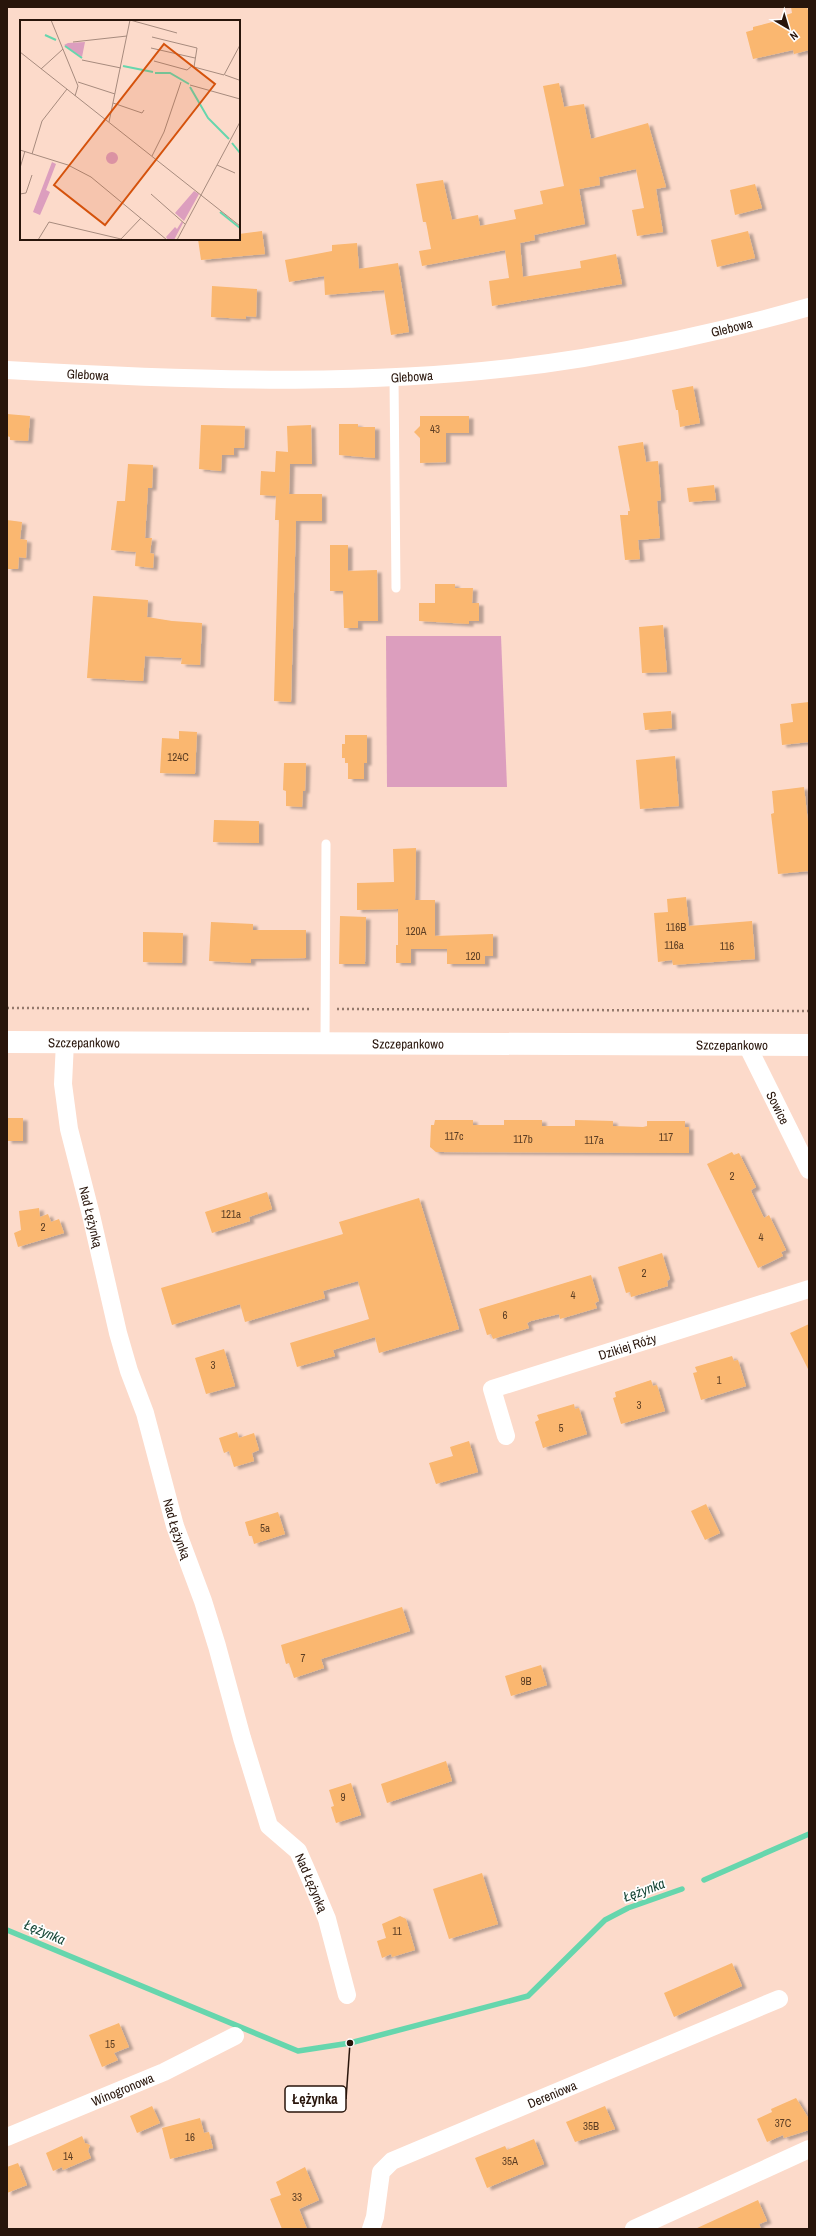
<svg xmlns="http://www.w3.org/2000/svg" width="816" height="2236" viewBox="0 0 816 2236" font-family="'Archivo Narrow',sans-serif">
	<style>
		.green { fill: #dc9ebe }
		.lines { fill: none; stroke-linecap: round; stroke-linejoin: round }
		.stream { stroke: #66d6ad; stroke-width: 5.5 }
		.building { fill: #fab76f; filter: url(#shadow) }
		.path { stroke: #94796c; stroke-width: 2.5; stroke-dasharray: 2 3; stroke-linecap: butt }
		.lane { stroke: #fff; stroke-width: 9 }
		.street { stroke: #fff; stroke-width: 18 }
		.secondary { stroke: #fff; stroke-width: 22 }
		.labels { text-anchor: middle; stroke-width: 3.5; stroke-linejoin: round; paint-order: stroke }
		.number-label { font-size: 11px; fill: #5c3e24 }
		.street-label { font-size: 13px; fill: #28150b; stroke: #fff }
		.water-label { font-size: 14px; font-style: italic; fill: #184838; stroke: #fff }
		.inset-river { fill: none; stroke: #66d6ad; stroke-width: 2 }
		.inset-road { fill: none; stroke: #a78b7e; stroke-width: 1 }
		.view { fill: #d5520c; fill-opacity: 0.15; stroke: #d5520c; stroke-width: 2 }
		.inset-edge { fill: none; stroke: #28150b; stroke-width: 2 }
		.leader { fill: none; stroke: #28150b; stroke-width: 1.5 }
		.callout-dot { fill: #28150b; stroke: #fff; stroke-width: 1.5 }
		.callout { fill: #fff; stroke: #28150b; stroke-width: 1.5 }
		.callout-label { font-size: 14px; text-anchor: middle; font-weight: bold; fill: #28150b }
	</style>
	<defs>
		<filter id="shadow"><feDropShadow dx="4.5" dy="2.5" stdDeviation="1" flood-color="#0004"/></filter>
	</defs>
	<rect width="100%" height="100%" fill="#fcdaca"/>
	<path class="green" d="M386 636H501L507 787H387Z"/>
	<g class="lines">
		<path class="stream" d="M704 1880 809 1834
			M7 1930 298 2051 350 2043 528 1996 605 1920 628 1908 682 1889"/>
	</g>
	<path class="building" d="M791 7H807L809 15V50L794 54 793 50 753 59 746 32 753 30V27L784 19 783 16 792 13Z
		M559 83 564 107 584 104 591 139 648 123 666 187 656 189 663 232 637 236 632 210 644 208 636 169 599 177 600 185 579 189 585 224 534 235 535 240 520 243 523 277 581 268 580 261 616 254 622 284 492 306 489 281 509 278 505 250 422 266 419 251 431 249 426 222H423L416 184 443 180 452 220 478 215 480 226 516 219 514 210 543 204 540 191 564 186 543 86Z
		M755 184 762 208 735 215 730 190Z
		M262 231 265 254 201 260 198 239H239V234Z
		M748 231 755 258 717 267 711 240Z
		M357 243 359 269 398 263 409 332 391 335 384 290 325 295 324 276 289 282 285 260 332 251V245Z
		M212 286 257 289 256 317 246 316V319L211 317Z
		M693 386 700 423 680 427 678 410H676L672 390Z
		M7 414 30 416 28 441 10 440V437L7 436Z
		M420 416H469V433H446V462L420 463V438L414 432 420 426Z
		M339 424H358V427H375V458L339 455Z
		M201 425 245 426 244 448H234V455H222L221 471 199 469Z
		M311 425 312 464H290L289 494H322V521H296L291 702 274 701 279 520H275L276 496 260 495 261 471 275 472 276 451 288 452 287 426Z
		M643 442 646 462 658 461 661 500 657 501 660 538 638 540 640 559 625 560 620 515H628V511H630L618 446Z
		M128 464 153 465 152 488H148L145 538H152L150 553 154 554 153 568 135 566 136 552 111 550 117 501H125Z
		M714 485 716 500 689 502 687 488Z
		M7 520 22 522 20 539 27 540 26 558 19 557 18 569H7Z
		M330 545H348V571L377 570 378 621H358V628H344L343 591H330Z
		M435 584H455V588H473L472 603H479V621H469V624L419 621V603H435Z
		M93 596 148 600 147 617 172 621 202 623 200 665 181 664 182 658 145 656 143 681 87 678Z
		M663 625 667 672 642 673 639 627Z
		M809 702V742L782 745 780 724 793 722 791 704Z
		M671 711 672 728 645 730 643 713Z
		M179 731 197 732 195 774 160 773 162 738 179 739Z
		M345 735H367V763H364V779H348V763H345V758H342V744H345Z
		M675 756 679 806 640 809 636 760Z
		M284 763H306L305 791H303L302 807 286 806V791L283 790Z
		M804 787 809 831V871L778 874 771 814 774 813 772 791Z
		M214 820 259 821V843L213 842Z
		M416 848 415 900H435V936L493 934V956H485V964H447V949H411V963H396V945H398V909L357 910V883L394 882 393 849Z
		M686 897 689 926 752 921 755 959 673 965 672 960 658 962 654 913 668 912 667 899Z
		M340 916 366 917 365 964H339Z
		M211 922 253 924V930H306V958L251 959V963L209 961Z
		M143 932 183 933 182 963 143 962Z
		M7 1118H23V1141H7Z
		M435 1120H473V1125H504V1120H542V1126H575V1120L613 1121V1126L643 1127 647 1126V1121H685V1127H689V1153L436 1152 430 1147 431 1125H434Z
		M732 1152 734 1155 739 1153 756 1187 751 1190 752 1193 764 1218 769 1215 786 1250 781 1252 783 1256 758 1268 707 1164Z
		M267 1192 272 1209 249 1217 250 1221 212 1233 205 1212Z
		M419 1198 459 1329 379 1353 375 1337 333 1350 335 1356 297 1367 290 1343 369 1319 358 1281 323 1291 325 1298 245 1322 240 1304 172 1325 161 1288 343 1234 339 1222Z
		M39 1208 40 1217 48 1214 51 1222 59 1219 64 1233 18 1247 14 1233 21 1230 19 1211Z
		M662 1253 670 1279 667 1281 668 1286 631 1297 630 1292 626 1293 618 1267Z
		M591 1275 599 1301 595 1303 597 1308 560 1319 559 1314 531 1321 527 1323 529 1328 493 1339 491 1334 487 1335 479 1309Z
		M809 1324V1371L790 1333Z
		M224 1349 235 1386 206 1394 195 1358Z
		M732 1356 734 1361 738 1360 746 1386 701 1400 693 1373 697 1372 695 1367Z
		M651 1380 653 1386 657 1385 665 1411 621 1424 613 1398 616 1397 615 1392Z
		M574 1404 575 1409 579 1408 587 1434 543 1448 535 1422 539 1420 537 1415Z
		M237 1432 239 1438 254 1433 259 1450 252 1453 254 1461 234 1467 229 1451 224 1453 219 1438Z
		M469 1441 478 1472 436 1484 429 1463 453 1456 450 1447Z
		M706 1504 720 1533 705 1540 691 1511Z
		M278 1512 285 1534 254 1544 252 1536H249L245 1522Z
		M402 1607 410 1631 321 1659 324 1668 294 1678 289 1663 286 1664 281 1645Z
		M541 1665 547 1685 511 1696 505 1676Z
		M446 1761 452 1781 387 1803 381 1784Z
		M351 1783 361 1815 336 1823 331 1807 334 1806 329 1790Z
		M482 1873 498 1924 449 1939 433 1889Z
		M400 1916 406 1919 415 1950 392 1957 391 1954 382 1958 377 1941 386 1938 382 1924Z
		M732 1963 742 1986 674 2017 664 1993Z
		M119 2023 129 2047 114 2053 118 2060 102 2067 89 2035Z
		M796 2098 809 2119V2130L784 2138 783 2135 767 2142 757 2119 772 2112 771 2109Z
		M152 2106 160 2123 137 2133 130 2116Z
		M605 2106 615 2129 575 2142 566 2122Z
		M200 2118 204 2133 209 2132 213 2148 170 2159 162 2128Z
		M82 2136 85 2143 90 2145 88 2151 91 2158 63 2170 62 2167 53 2171 46 2153Z
		M534 2139 544 2164 487 2188 475 2158 505 2146 507 2150Z
		M18 2163 27 2185 7 2193V2167Z
		M305 2167 319 2200 299 2209 307 2229H282L270 2199 281 2195 276 2182Z
		M758 2200 767 2221 759 2224 761 2229H695Z"/>
	<g class="lines">
		<path class="path" d="M7 1008 312 1009
			M337 1009 809 1011"/>
		<path class="lane" d="M394 377 396 588
			M325 1043 326 844"/>
		<g class="street">
			<path id="s1" d="M7 370C199 381 393 389 583 358 659 345 735 328 809 307"/>
			<path id="s2" d="M65 1042 63 1084 69 1129 91 1215 118 1333 129 1371 145 1413 175 1526 203 1601 217 1646 242 1738 269 1826 298 1851 309 1876 327 1919 347 1995"/>
			<path id="s3" d="M747 1045 809 1170"/>
			<path id="s4" d="M506 1436 492 1389 809 1289"/>
			<path id="s5" d="M7 2137 164 2072 235 2036"/>
			<path id="s6" d="M371 2229 375 2217 381 2172 392 2161 779 1999"/>
			<path d="M634 2229 809 2149"/>
		</g>
		<path class="secondary" id="s7" d="M7 1042 809 1045"/>
	</g>
	<g class="labels">
		<g class="number-label">
			<text x="435" y="433">43</text>
			<text x="178" y="761">124C</text>
			<text x="676" y="931">116B</text>
			<text x="416" y="935">120A</text>
			<text x="674" y="949">116a</text>
			<text x="727" y="950">116</text>
			<text x="473" y="960">120</text>
			<text x="454" y="1140">117c</text>
			<text x="666" y="1141">117</text>
			<text x="523" y="1143">117b</text>
			<text x="594" y="1144">117a</text>
			<text x="732" y="1180">2</text>
			<text x="231" y="1218">121a</text>
			<text x="43" y="1231">2</text>
			<text x="761" y="1241">4</text>
			<text x="644" y="1277">2</text>
			<text x="573" y="1299">4</text>
			<text x="505" y="1319">6</text>
			<text x="213" y="1369">3</text>
			<text x="719" y="1384">1</text>
			<text x="639" y="1409">3</text>
			<text x="561" y="1432">5</text>
			<text x="265" y="1532">5a</text>
			<text x="303" y="1662">7</text>
			<text x="526" y="1685">9B</text>
			<text x="343" y="1801">9</text>
			<text x="397" y="1935">11</text>
			<text x="110" y="2048">15</text>
			<text x="783" y="2127">37C</text>
			<text x="591" y="2130">35B</text>
			<text x="190" y="2141">16</text>
			<text x="68" y="2160">14</text>
			<text x="510" y="2165">35A</text>
			<text x="297" y="2201">33</text>
		</g>
		<g class="street-label">
			<text dy="5" stroke="none"><textPath href="#s1" startOffset="729">Glebowa</textPath></text>
			<text dy="5" stroke="none"><textPath href="#s1" startOffset="81">Glebowa</textPath></text>
			<text dy="5" stroke="none"><textPath href="#s1" startOffset="405">Glebowa</textPath></text>
			<text dy="5" stroke="none"><textPath href="#s7" startOffset="77">Szczepankowo</textPath></text>
			<text dy="5" stroke="none"><textPath href="#s7" startOffset="401">Szczepankowo</textPath></text>
			<text dy="5" stroke="none"><textPath href="#s7" startOffset="725">Szczepankowo</textPath></text>
			<text dy="5" stroke="none"><textPath href="#s3" startOffset="70">Sowice</textPath></text>
			<text dy="5" stroke="none"><textPath href="#s2" startOffset="178">Nad Łężynką</textPath></text>
			<text dy="5" stroke="none"><textPath href="#s4" startOffset="191">Dzikiej Róży</textPath></text>
			<text dy="5" stroke="none"><textPath href="#s2" startOffset="502">Nad Łężynką</textPath></text>
			<text dy="5" stroke="none"><textPath href="#s2" startOffset="886">Nad Łężynką</textPath></text>
			<text dy="5" stroke="none"><textPath href="#s5" startOffset="125">Winogronowa</textPath></text>
			<text dy="5" stroke="none"><textPath href="#s6" startOffset="247">Dereniowa</textPath></text>
		</g>
		<g class="water-label">
			<text transform="translate(644 1890) rotate(-20)" y="5">Łężynka</text>
			<text transform="translate(45 1932) rotate(23)" y="5">Łężynka</text>
		</g>
	</g>
	<g transform="translate(20 20)">
		<rect width="220" height="220" fill="#fcdaca"/>
		<path d="M65 22 62 37 44 25 48 23ZM86 138a6 6 0 1 1 12 0a6 6 0 1 1-12 0ZM32 142 36 144 26 170 30 172 20 195 13 192ZM174 171 179 174 164 201 155 193ZM162 201 163 203 154 220H148L146 217 155 207 157 209Z" fill="#dc9ebe"/>
		<path class="inset-river" d="M25 15 36 20M45 26 62 38M103 46 133 52M135 53H150L169 64M170 67 188 98 209 119M212 123 220 133M200 192 220 208"/>
		<path class="inset-road" d="M31 0 58 66 55 76M110 0 157 13M132 17 177 28 174 47 204 55 220 25M53 22 107 16M131 28 175 38M0 32 220 206M62 40 101 48M134 41 167 50 173 45M21 49 43 29M205 55 219 60M58 62 95 74M170 65 220 79M93 83 122 93 124 90M89 102 110 0M0 130 48 145 71 157 147 220M12 134 22 101 47 69M132 136 144 112 161 62M197 145 215 153M0 148 5 131M0 174 6 173 12 155M131 174 165 204M18 220 29 202 101 219 121 198M157 220 220 102"/>
		<path class="view" d="M144 24 195 64 85 205 34 165Z"/>
		<rect width="220" height="220" class="inset-edge"/>
	</g>
	<path class="leader" d="M350 2043L346 2099"/>
	<circle class="callout-dot" cx="350" cy="2043" r="4"/>
	<rect class="callout" x="285" y="2086" width="61" height="26" rx="4"/>
	<g class="callout-label">
		<text x="315" y="2104">Łężynka</text>
	</g>
	<rect width="816" height="2236" fill="none" stroke="#28150b" stroke-width="16"/>
	<g transform="translate(788 28) rotate(142)" stroke="#ffffff" stroke-width="3" paint-order="stroke">
	<path d="M0-3L7 15L0 10L-7 15Z" fill="#28150b"/>
	<text y="-6" font-size="11" font-weight="bold" text-anchor="middle" fill="#28150b">N</text>
	</g>
</svg>
